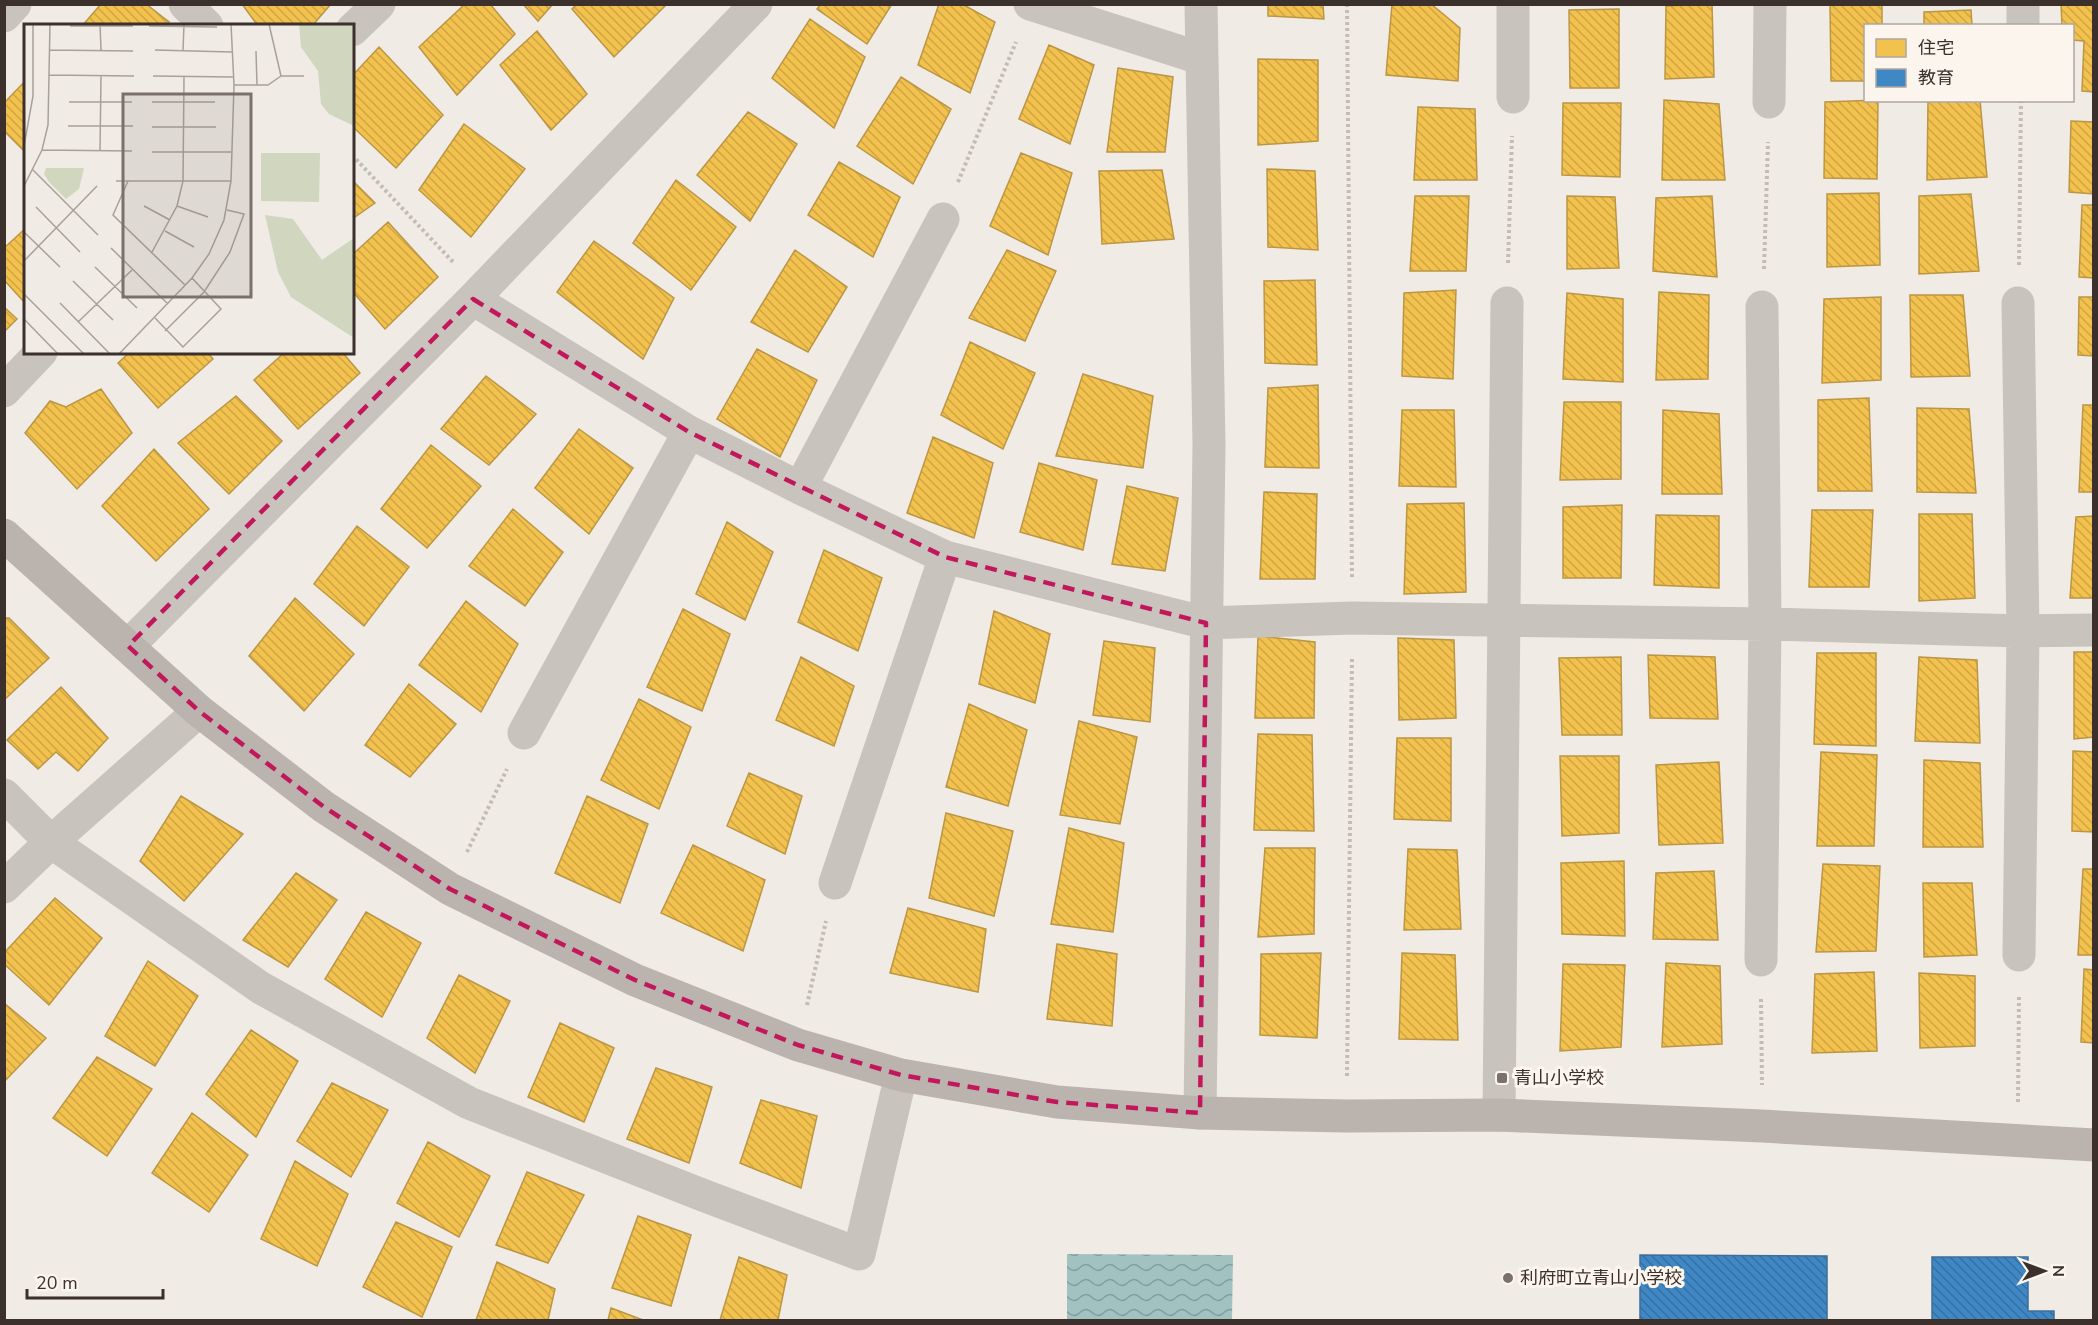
<svg xmlns="http://www.w3.org/2000/svg" width="2098" height="1325" viewBox="0 0 2098 1325" font-family="'Nunito Sans','Noto Sans JP',sans-serif">
	<style>
		.water { fill: url(#water-waves) }
		.homes { fill: url(#homes-back-hatch); stroke: #bb9644; stroke-width: 1.5 }
		.schools { fill: url(#schools-back-hatch); stroke: #3e6e97; stroke-width: 1.5 }
		.lines { fill: none; stroke-linecap: round; stroke-linejoin: round }
		.path { stroke: #c2bbb6; stroke-width: 4; stroke-dasharray: 3 3; stroke-linecap: butt }
		.street { stroke: #c9c3be; stroke-width: 33 }
		.secondary { stroke: #bab3ae; stroke-width: 33 }
		.marked { fill: none; stroke: #c2185b; stroke-width: 4.5; stroke-dasharray: 12 8; stroke-linejoin: round }
		.poi-dot { fill: #7a716c; stroke: #fbf5ee; stroke-width: 2 }
		.labels { text-anchor: middle; stroke-width: 6; stroke-linejoin: round; paint-order: stroke }
		.poi-label { font-size: 18px; fill: #3b302b; stroke: #fbf5ee; text-anchor: start }
		.inset-road { fill: none; stroke: #a8a09b; stroke-width: 1.5 }
		.view { fill: #7a716c; fill-opacity: 0.15; stroke: #7a716c; stroke-width: 3 }
		.inset-edge { fill: none; stroke: #3b302b; stroke-width: 3 }
	</style>
	<defs>
		<pattern id="water-waves" width="16" height="10" patternUnits="userSpaceOnUse" patternTransform="scale(1.5)"><rect width="16" height="10" fill="#a1c2c1"/><path d="M0 5q4-4 8 0t8 0" fill="none" stroke="#849e9d"/></pattern>
		<pattern id="homes-back-hatch" width="6" height="6" patternUnits="userSpaceOnUse" patternTransform="scale(1.5)"><rect width="6" height="6" fill="#f2c14e"/><path d="M-1 5l2 2M0 0l6 6M5-1l2 2" fill="none" stroke="#d0a644"/></pattern>
		<pattern id="schools-back-hatch" width="6" height="6" patternUnits="userSpaceOnUse" patternTransform="scale(1.5)"><rect width="6" height="6" fill="#3f88c5"/><path d="M-1 5l2 2M0 0l6 6M5-1l2 2" fill="none" stroke="#3670a0"/></pattern>
	</defs>
	<rect width="100%" height="100%" fill="#f0ebe5"/>
	<path class="water" d="M1067 1254 1233 1255 1232 1320H1067Z"/>
	<path class="homes" d="M101 4H146L169 22 166 26H82Z
		M242 4H331L312 26H258Z
		M465 4H490L515 34 457 95 419 47Z
		M523 4H553L538 21Z
		M577 4H667L614 57 572 9Z
		M821 4H892L867 44 817 9Z
		M939 4H962L995 22 970 93 918 65Z
		M1268 4H1323L1324 19 1268 16Z
		M1392 4H1431L1460 28 1458 81 1386 75Z
		M1712 4 1714 77 1665 79 1666 6Z
		M1830 4H1882V26H1866V81H1831Z
		M2061 4H2094V92L2082 91 2084 41 2072 40V26H2062Z
		M1619 9V88H1570L1569 10Z
		M1971 10 1972 26H1924V12Z
		M810 19 865 57 834 128 772 78Z
		M537 31 587 94 551 130 500 65Z
		M1049 45 1094 65 1070 144 1019 119Z
		M379 47 443 115 396 168 352 126V76Z
		M1258 59 1318 60V141L1258 145Z
		M1118 68 1173 77 1165 152H1107Z
		M901 77 951 109 913 184 857 146Z
		M26 80V153L4 131V103Z
		M1664 100 1719 104 1725 180H1662Z
		M1878 100 1877 179 1824 178 1825 102Z
		M1980 100 1987 177 1927 180 1928 101Z
		M1563 103H1621L1620 177 1562 175Z
		M1418 107 1475 109 1477 180H1414Z
		M748 112 797 144 750 221 697 175Z
		M2071 121 2094 122V194L2069 192Z
		M464 124 525 169 471 237 419 190Z
		M1021 153 1072 173 1048 255 990 226Z
		M839 162 900 197 873 257 808 215Z
		M1267 169 1315 171 1318 250 1268 247Z
		M1162 170 1174 239 1102 244 1099 171Z
		M352 180 375 203 352 219Z
		M676 180 736 227 691 290 633 243Z
		M1879 193 1880 265 1827 267V194Z
		M1971 194 1979 271 1919 274V196Z
		M1415 196H1469L1466 271H1410Z
		M1567 196 1615 197 1619 268 1567 269Z
		M1712 196 1717 277 1653 271 1656 198Z
		M2082 205H2094V278L2079 277Z
		M388 222 438 277 385 329 352 291V255Z
		M26 228V304L4 280V248Z
		M594 241 674 298 643 359 557 292Z
		M795 250 847 287 808 352 751 322Z
		M1007 250 1056 271 1025 341 969 318Z
		M1315 280 1317 365 1265 363 1264 281Z
		M1456 290 1453 379 1402 376 1404 293Z
		M1659 292 1709 295 1708 379 1656 380Z
		M1567 293 1623 299V382L1563 379Z
		M1910 295H1963L1970 376 1911 377Z
		M1881 297V380L1822 383 1824 299Z
		M2079 297H2094V356L2078 355Z
		M4 307 17 319 4 332Z
		M970 342 1035 373 1003 449 941 415Z
		M757 349 817 380 780 457 717 419Z
		M130 352H207L213 359 158 408 118 363Z
		M285 352H342L360 373 298 429 254 380Z
		M1083 374 1153 396 1143 468 1056 456Z
		M486 376 536 414 489 465 441 429Z
		M1318 385 1319 468 1265 467 1268 388Z
		M101 389 132 433 77 489 25 433 50 401 66 407Z
		M236 396 282 441 229 494 178 443Z
		M1869 398 1872 491H1818V400Z
		M1564 402H1621V479L1560 480Z
		M2083 405H2094V492H2079Z
		M1917 408 1969 409 1976 493 1917 492Z
		M1402 410H1454L1456 487 1399 486Z
		M1663 410 1719 414 1722 494H1662Z
		M579 429 633 468 589 534 535 488Z
		M933 437 993 463 974 538 907 513Z
		M431 445 481 486 427 548 381 509Z
		M154 449 209 509 156 561 102 506Z
		M1039 463 1097 480 1083 550 1020 532Z
		M1127 486 1178 498 1165 571 1112 564Z
		M1264 492 1317 494 1315 579H1260Z
		M1464 503 1466 592 1404 594 1407 504Z
		M1622 505 1621 578H1563V507Z
		M513 509 563 552 525 606 469 566Z
		M1812 510H1873L1869 587H1809Z
		M1919 514H1972L1975 598 1919 601Z
		M1656 515 1719 516V588L1654 585Z
		M2094 516V598H2070L2076 517Z
		M727 522 773 552 745 620 696 594Z
		M357 526 409 567 364 626 314 584Z
		M824 550 882 578 858 651 798 622Z
		M295 598 354 654 304 711 249 656Z
		M466 601 518 644 481 712 419 665Z
		M683 609 730 634 702 711 647 687Z
		M994 611 1050 634 1035 703 979 684Z
		M4 618H9L49 658 4 700Z
		M1258 636 1315 642 1314 718H1255Z
		M1398 638 1454 640 1456 718 1399 720Z
		M1104 641 1155 648 1150 722 1093 715Z
		M2074 652H2094V737L2074 739Z
		M1817 653H1876V746L1814 744Z
		M1648 655 1715 657 1718 719 1650 718Z
		M801 657 854 686 834 746 776 720Z
		M1621 657 1622 735H1562L1559 658Z
		M1919 657 1977 660 1980 743 1915 741Z
		M409 684 456 724 410 777 365 745Z
		M61 687 108 738 78 771 56 752 38 769 7 740Z
		M639 699 691 727 659 809 601 780Z
		M969 704 1027 730 1008 806 946 787Z
		M1079 721 1137 737 1120 824 1060 815Z
		M1258 734 1312 735 1314 831 1254 830Z
		M1397 738H1451V821L1394 819Z
		M2073 751 2094 752V832L2072 831Z
		M1821 752 1877 755 1874 846H1817Z
		M1560 756H1619V833L1562 836Z
		M1924 760 1980 763 1983 847H1923Z
		M1719 762 1723 843 1659 845 1656 765Z
		M749 773 802 796 785 854 727 826Z
		M181 796 243 834 184 901 140 861Z
		M587 796 648 824 620 903 555 873Z
		M946 813 1013 831 994 916 929 898Z
		M1069 828 1124 843 1113 932 1051 924Z
		M693 845 765 880 743 951 661 913Z
		M1265 848H1315L1314 934 1258 937Z
		M1408 849 1457 850 1461 929 1404 930Z
		M1624 861 1625 936 1562 934 1561 863Z
		M1823 864 1880 866 1876 951 1816 952Z
		M2083 869H2094V955H2078Z
		M1714 871 1718 940 1653 939 1656 873Z
		M296 873 337 900 288 967 243 940Z
		M1923 883H1972L1977 955 1924 957Z
		M55 898 102 938 49 1005 4 964V953Z
		M908 908 986 929 978 992 890 973Z
		M366 912 421 943 382 1017 325 979Z
		M1057 944 1117 954 1112 1026 1047 1019Z
		M1321 953 1317 1038 1260 1035 1261 954Z
		M1402 953 1455 955 1458 1040 1399 1039Z
		M148 961 198 996 155 1066 105 1036Z
		M1666 963 1720 966 1722 1044 1662 1047Z
		M1563 964 1625 965 1621 1047 1560 1051Z
		M2084 969 2094 970V1043L2081 1042Z
		M1874 972 1877 1051 1812 1053 1815 974Z
		M1919 973 1975 976V1046L1920 1048Z
		M459 975 510 1001 475 1073 427 1038Z
		M4 1003 46 1038 4 1082Z
		M560 1023 614 1048 584 1122 528 1097Z
		M251 1030 298 1061 256 1137 206 1094Z
		M97 1057 152 1089 107 1156 53 1118Z
		M656 1068 712 1087 689 1163 627 1139Z
		M332 1083 388 1110 351 1177 297 1141Z
		M761 1100 817 1116 801 1188 740 1163Z
		M192 1113 248 1155 209 1212 152 1173Z
		M428 1142 490 1176 459 1237 397 1203Z
		M295 1161 348 1194 317 1266 261 1239Z
		M527 1172 584 1195 548 1263 496 1245Z
		M638 1216 691 1235 671 1306 612 1288Z
		M396 1222 452 1247 422 1317 363 1287Z
		M739 1257 787 1275 778 1320H720Z
		M497 1262 555 1289 548 1320H476Z
		M611 1308 643 1320H608Z"/>
	<path class="schools" d="M1640 1255 1827 1256V1320H1640Z
		M1932 1257H2028V1311H2054V1320H1932Z"/>
	<g class="lines">
		<path class="path" d="M1347 4 1352 578
			M352 155 453 262
			M958 182 1016 42
			M1508 263 1512 136
			M2019 265 2021 100
			M1764 269 1768 142
			M467 852 507 769
			M1761 999 1762 1085
			M807 1005 826 921
			M1347 1076 1352 657
			M2018 1102 2019 995"/>
		<path class="street" d="M185 4 207 26
			M1030 4 1200 58
			M4 16 15 4
			M2023 26V4
			M352 30 379 4
			M1513 97V4
			M1769 102 1770 4
			M473 299 689 432 800 488 945 557 1206 623 1352 618 1765 624 2023 631 2094 630
			M2018 303 2023 631 2019 955
			M4 391 41 352
			M800 488 943 219
			M128 646 473 299 756 4
			M524 733 689 432
			M4 795 51 842 261 988 469 1103 705 1196 859 1254 901 1075
			M835 883 945 557
			M4 887 51 842 199 711
			M1761 960 1765 624 1762 307
			M1200 1113 1209 445 1201 4
			M1499 1115 1507 303"/>
		<path class="secondary" d="M4 535 199 711 324 807 450 889 635 980 798 1045 901 1075 1057 1102 1200 1113 1347 1116 1499 1115 1762 1126 2094 1145"/>
	</g>
	<path class="marked" d="M473 299 689 432 945 557 1206 623 1200 1113 1057 1102 901 1075 798 1045 635 980 450 889 324 807 199 711 128 646Z"/>
	<g class="poi-dot">
		<rect x="1496" y="1072" width="12" height="12" rx="3"/>
		<circle cx="1508" cy="1278" r="6"/>
	</g>
	<g class="labels">
		<g class="poi-label">
			<text x="1514" y="1084">青山小学校</text>
			<text x="1520" y="1284">利府町立青山小学校</text>
		</g>
	</g>
	<g transform="translate(24 24)">
		<rect width="330" height="330" fill="#f0ebe5"/>
		<path d="M275 0H330V102L305 90 297 80 294 47 277 23ZM237 129H296L295 178 237 177Z" fill="#d1d6bf"/>
		<path d="M241 191 269 195 298 236 330 214V314L267 273 254 248Z" fill="#d1d6bf"/>
		<path d="M22 144H60L55 165 42 175 25 158 20 150Z" fill="#d1d6bf"/>
		<path class="inset-road" d="M76 0 77 26M46 2H109M125 2 193 3M25 26 109 27M131 26 208 28M159 27 160 0M232 27 233 61M25 51 110 52M129 52 209 53M257 52H280M210 61H244L257 52 245 0M45 78H108M128 78H191M44 102H109M128 103H192M0 122 9 72V0M18 126 108 127M76 127 77 52M128 128H207M9 146 74 211M92 157H207M104 157 89 191 161 261M0 162 18 126 24 101 26 0M120 182 146 196M153 182 184 193M12 183 56 228M141 207 170 223M0 208 36 243M87 224 144 280M128 228 153 182 159 157 160 53M0 237 73 162M71 243 113 284M49 257 89 296M0 270 60 330M36 279 86 330M131 294 159 323 197 285 168 254M0 295 34 330M54 298 108 246M141 307 180 268 206 228 220 190 203 186M95 330 168 254 185 230 200 196 207 157 210 61 207 0"/>
		<path class="view" d="M99 70H227V273H99Z"/>
		<rect width="330" height="330" class="inset-edge"/>
	</g>
	<rect width="2098" height="1325" fill="none" stroke="#3b302b" stroke-width="12"/>
	<rect x="1864" y="24" width="210" height="78" fill="#fbf5ee" stroke="#aea6a0" stroke-width="1.5"/>
	<rect x="1876" y="39" width="30" height="18" fill="#f2c14e" stroke="#aea6a0" stroke-width="1.5"/>
	<text x="1918" y="54" font-size="18" fill="#3b302b">住宅</text>
	<rect x="1876" y="69" width="30" height="18" fill="#3f88c5" stroke="#aea6a0" stroke-width="1.5"/>
	<text x="1918" y="84" font-size="18" fill="#3b302b">教育</text>
	<g transform="translate(2044 1271) rotate(90)" stroke="#fbf5ee" stroke-width="4.5" paint-order="stroke">
	<path d="M0-4.5L10 22L0 15L-10 22Z" fill="#3b302b"/>
	<text y="-9" font-size="16" font-weight="bold" text-anchor="middle" fill="#3b302b">N</text>
	</g>
	<path d="M27 1289v9h136v-9" fill="none" stroke="#3b302b" stroke-width="3"/>
	<text x="36" y="1289" font-size="18" fill="#3b302b" stroke="#fbf5ee" stroke-width="4.5" paint-order="stroke">20 m</text>
</svg>
